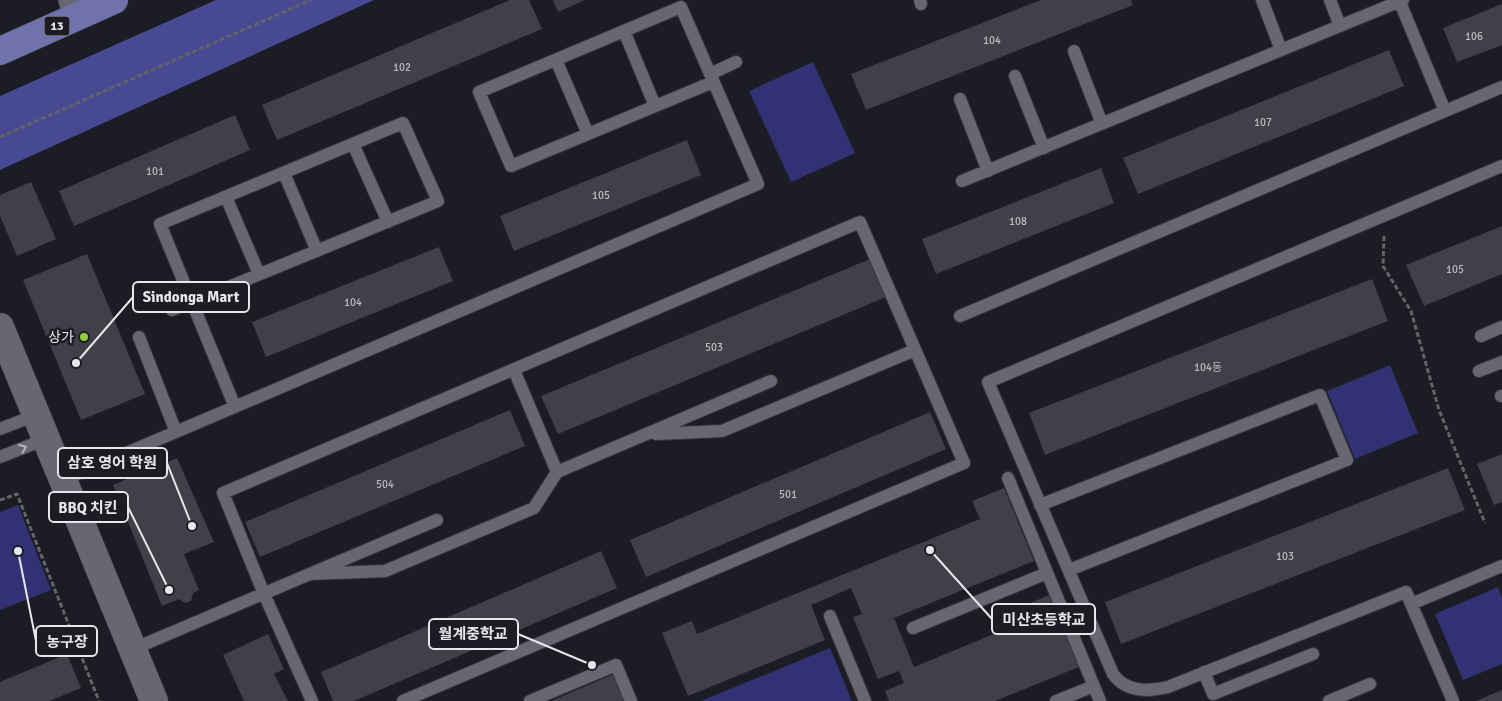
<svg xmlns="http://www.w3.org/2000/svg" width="1502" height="701" viewBox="0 0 1502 701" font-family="Signika,'Noto Sans KR',sans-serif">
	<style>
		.green { fill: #313173 }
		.forest { fill: #474992 }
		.building { fill: #3f4048 }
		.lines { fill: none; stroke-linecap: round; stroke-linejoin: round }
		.service-casing { stroke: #37383e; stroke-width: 14 }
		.minor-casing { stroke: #37383e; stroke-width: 27 }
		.tertiary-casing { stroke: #37383e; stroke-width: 29 }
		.primary-casing { stroke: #37383e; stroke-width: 29 }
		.path { stroke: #63646a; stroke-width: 3; stroke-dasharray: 5 2.5; stroke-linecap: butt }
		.service { stroke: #666770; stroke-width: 12 }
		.minor { stroke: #666770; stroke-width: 25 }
		.tertiary { stroke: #666770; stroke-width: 28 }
		.primary { stroke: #6f72ab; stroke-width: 28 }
		.oneway { stroke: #b3b4ba }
		.poi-dot { fill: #92cd3e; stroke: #1c1d24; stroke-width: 2 }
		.labels { text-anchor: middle; stroke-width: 5; stroke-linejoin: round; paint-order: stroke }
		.number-label { font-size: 11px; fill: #bcbdc3 }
		.shield { fill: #1c1d24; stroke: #a9aab0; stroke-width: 1 }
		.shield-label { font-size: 12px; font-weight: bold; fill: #e6e7ec }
		.poi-label { font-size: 14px; fill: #e6e7ec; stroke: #1c1d24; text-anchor: end }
		.leader { fill: none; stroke: #e6e7ec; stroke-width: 2 }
		.callout-dot { fill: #e6e7ec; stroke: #1c1d24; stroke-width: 2 }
		.callout { fill: #1c1d24; stroke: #e6e7ec; stroke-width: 2 }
		.callout-label { font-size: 15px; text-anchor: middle; font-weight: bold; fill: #e6e7ec }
	</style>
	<rect width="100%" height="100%" fill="#1c1d24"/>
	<path class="green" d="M813 62 855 153 791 182 749 91Z
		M1390 365 1418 433 1355 459 1327 391Z
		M18 505 51 590 0 610V512Z
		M1498 587 1502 597V664L1463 680 1435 614Z
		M830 648 852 701H700H701Z"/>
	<path class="forest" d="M216 0H374L0 170V96Z"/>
	<path class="building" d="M510 0H529L542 29 277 140 262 105Z
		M553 0H585L558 12Z
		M1041 0H1131L1133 5 866 110 851 74Z
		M1502 4V45L1457 62 1443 28Z
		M1389 50 1404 86 1138 194 1123 158Z
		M235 115 250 150 74 226 59 191Z
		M687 140 701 175 514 251 500 216Z
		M1101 168 1114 203 936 274 922 239Z
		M31 182 56 239 17 256 0 216V195Z
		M1502 226V274L1424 306 1406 265Z
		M439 247 453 281 266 357 252 322Z
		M87 254 145 394 81 420 23 280Z
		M870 259 886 297 558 434 541 396Z
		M1372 279 1388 321 1045 455 1029 413Z
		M510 410 525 446 260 557 245 522Z
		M930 412 946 449 646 577 630 540Z
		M1502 454V502L1494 505 1477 464Z
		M177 458 214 542 184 554 199 590 193 593 191 601 185 603 179 599 162 606 113 485Z
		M1448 468 1465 510 1121 644 1105 602Z
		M1004 488 1034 561 894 618 914 667 1018 624 1012 611 1049 595 1079 667 995 701H889L885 691 904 683 899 671 878 679 853 617 862 614 851 588 811 605 825 640 688 696 662 633 692 621 697 634 980 519 972 501Z
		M601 551 617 588 354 701H333L321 672Z
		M268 634 284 669 274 674 288 701H244L223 655Z
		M67 654 81 688 49 701H0V682Z
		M614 674 625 701H551Z
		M1502 690V701H1476Z"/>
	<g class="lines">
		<defs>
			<path id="service" d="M920 0 921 4
				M1262 0 1281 50
				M1330 0 1340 26
				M1399 0 1445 111
				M624 31 655 106
				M1074 51 1102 124
				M556 60 588 134
				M710 74 736 62
				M1015 76 1044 148
				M960 99 988 171
				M353 144 388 222
				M284 173 317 251
				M962 181 1403 0
				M226 197 259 274
				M172 310 192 302 438 201 403 123 160 224 235 407
				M960 316 1502 87
				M1481 336 1502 327
				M139 337 176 432
				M514 370 557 472
				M1479 371 1502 362
				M1501 396H1502
				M0 429 36 415
				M656 434 722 431 915 350
				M0 457 46 439
				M1008 478 1100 701
				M63 480 758 184 681 7 479 92 511 166 713 82
				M1040 505 1320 395 1347 460 1069 570
				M309 574 385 571 534 508 557 472 771 381
				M1411 604 1502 566
				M830 616 865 701
				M913 628 1047 573
				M133 649 437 520
				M1204 672 1213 694 1313 654
				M312 701 264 594 223 493 860 222 964 463 403 701
				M530 701 616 665 631 701
				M1056 701 1094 686
				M1329 701 1370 684
				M1453 701 1406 592 1168 687C1148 692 1126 692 1113 674L988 382 1502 166"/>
			<path id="minor" d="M71 0 77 17"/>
			<path id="tertiary" d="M0 327 154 701"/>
			<path id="primary" d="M0 51 114 0"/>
		</defs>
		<use href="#service" class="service-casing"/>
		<use href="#minor" class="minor-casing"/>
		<use href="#tertiary" class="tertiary-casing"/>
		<use href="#primary" class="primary-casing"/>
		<path class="path" d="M0 137 311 0
			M1384 236 1383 266 1411 311 1439 410 1485 523
			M0 500 17 494 99 701"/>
		<use href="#service" class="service"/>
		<use href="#minor" class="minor"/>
		<use href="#tertiary" class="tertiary"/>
		<use href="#primary" class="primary"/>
	</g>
	<defs><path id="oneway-chevron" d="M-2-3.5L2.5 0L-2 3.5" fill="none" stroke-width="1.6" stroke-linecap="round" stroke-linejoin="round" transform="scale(1.25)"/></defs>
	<use class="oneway" href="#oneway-chevron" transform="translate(23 448) rotate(-22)"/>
	<circle class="poi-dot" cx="84" cy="337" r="5"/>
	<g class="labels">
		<g class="number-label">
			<text x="1474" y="40">106</text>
			<text x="992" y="44">104</text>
			<text x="402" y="71">102</text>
			<text x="1263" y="126">107</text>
			<text x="155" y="175">101</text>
			<text x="601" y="199">105</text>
			<text x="1018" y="225">108</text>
			<text x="1455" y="273">105</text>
			<text x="353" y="306">104</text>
			<text x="714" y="351">503</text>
			<text x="1208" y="371">104동</text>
			<text x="385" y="488">504</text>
			<text x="788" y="498">501</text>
			<text x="1285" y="560">103</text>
		</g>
		<rect class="shield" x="44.5" y="16.5" width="25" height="19" rx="4"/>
		<g class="shield-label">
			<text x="57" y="30">13</text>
		</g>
		<g class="poi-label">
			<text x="74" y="342">상가</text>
		</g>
	</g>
	<path class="leader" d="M76 363L133 297M192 526L167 463M169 590L128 507M930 550L992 619M592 665L518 634M18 551L36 641"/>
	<g class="callout-dot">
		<circle cx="76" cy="363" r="5"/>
		<circle cx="192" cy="526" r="5"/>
		<circle cx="169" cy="590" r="5"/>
		<circle cx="930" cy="550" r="5"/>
		<circle cx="592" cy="665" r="5"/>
		<circle cx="18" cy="551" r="5"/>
	</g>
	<g class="callout">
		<rect x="133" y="282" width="116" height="30" rx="5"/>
		<rect x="58" y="448" width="109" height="30" rx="5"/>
		<rect x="49" y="492" width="79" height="30" rx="5"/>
		<rect x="992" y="604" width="103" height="30" rx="5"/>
		<rect x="429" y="619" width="89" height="30" rx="5"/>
		<rect x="36" y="626" width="61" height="30" rx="5"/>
	</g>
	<g class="callout-label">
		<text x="191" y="302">Sindonga Mart</text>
		<text x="112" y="468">삼호 영어 학원</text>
		<text x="88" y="513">BBQ 치킨</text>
		<text x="1044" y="625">미산초등학교</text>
		<text x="473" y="639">월계중학교</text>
		<text x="67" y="647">농구장</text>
	</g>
</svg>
